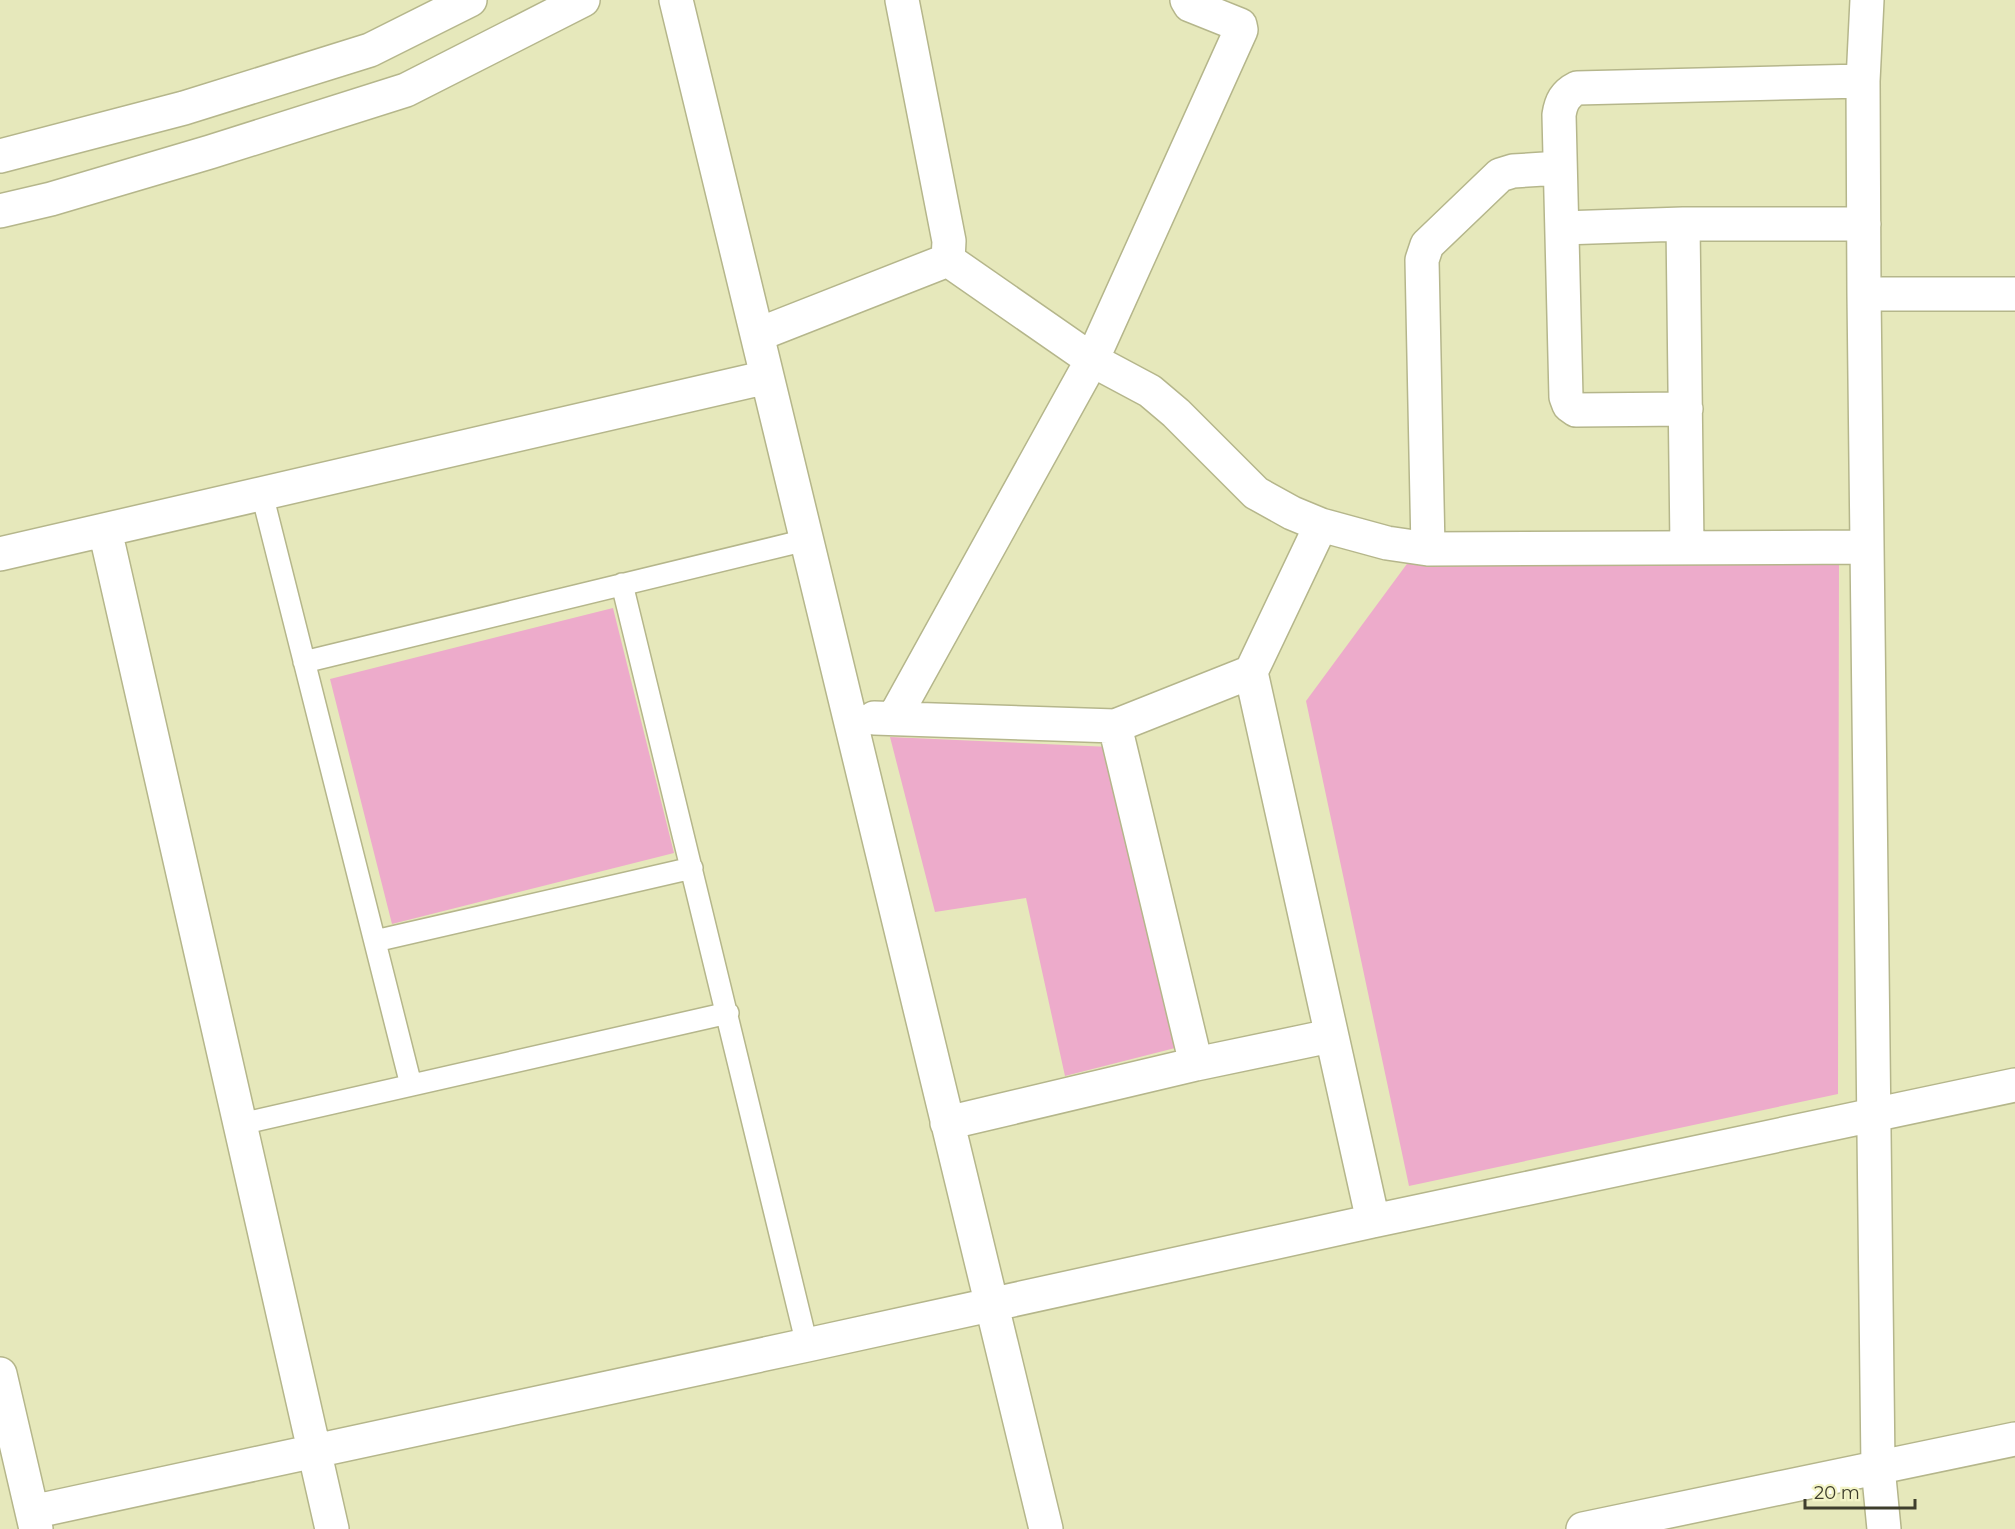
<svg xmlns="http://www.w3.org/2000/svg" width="2015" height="1529" viewBox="0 0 2015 1529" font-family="Montserrat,sans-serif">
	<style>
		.green { fill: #edabcb }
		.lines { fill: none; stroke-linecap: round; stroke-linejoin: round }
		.lane-casing { stroke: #b5b68b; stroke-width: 24 }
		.street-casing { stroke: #b5b68b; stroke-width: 36 }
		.secondary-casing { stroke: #b5b68b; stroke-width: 36 }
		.lane { stroke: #fff; stroke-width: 21 }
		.street { stroke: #fff; stroke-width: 33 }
		.secondary { stroke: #fff; stroke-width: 33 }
	</style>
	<rect width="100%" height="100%" fill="#e6e8bb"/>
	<path class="green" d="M1412 557 1839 560 1838 1094 1409 1186 1306 701Z
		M613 608 674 853 392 924 330 679Z
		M890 737 1110 747 1183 1046 1065 1076 1026 898 935 912Z"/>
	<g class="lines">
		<defs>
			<path id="lane" d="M262 494 411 1085
				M622 584 807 1345
				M304 662 806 540
				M375 941 692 868
				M241 1124 728 1013"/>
			<path id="street" d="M676 0 1046 1529
				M902 0 949 241 948 260
				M1867 0 1863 81 1864 294 1878 1467 1884 1529
				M1683 224 1687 547
				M1562 228 1683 224H1864
				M1864 294H2015
				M757 335 948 260 1092 360 1150 391 1176 413 1256 493 1292 513 1321 525 1387 543 1428 549 1867 547
				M1686 409 1576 410 1569 405 1566 397 1559 115C1561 102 1565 94 1577 88L1863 81
				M105 530 332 1529
				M1428 549 1422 260 1427 245 1500 175 1513 171 1560 168
				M0 554 767 377
				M1251 672 1373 1221
				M874 718 1115 726 1251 672 1321 525
				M894 718 1092 360 1241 30 1240 25 1190 5 1187 0
				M1115 726 1196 1064
				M947 1123 1196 1064 1330 1036
				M0 1374 36 1529
				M32 1512 807 1345 1373 1221 2015 1085
				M1583 1529 2015 1439"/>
			<path id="secondary" d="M0 156 184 108 370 50 470 0
				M0 211 51 199 210 152 406 90 583 0"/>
		</defs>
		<use href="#lane" class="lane-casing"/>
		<use href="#street" class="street-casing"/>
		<use href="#secondary" class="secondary-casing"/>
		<use href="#lane" class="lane"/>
		<use href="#street" class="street"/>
		<use href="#secondary" class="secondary"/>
	</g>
	<path d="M1805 1499v9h110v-9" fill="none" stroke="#3e3e2c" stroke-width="3"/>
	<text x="1814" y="1499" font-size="18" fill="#3e3e2c" stroke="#f4f5c8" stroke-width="4.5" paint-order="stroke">20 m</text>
</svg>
